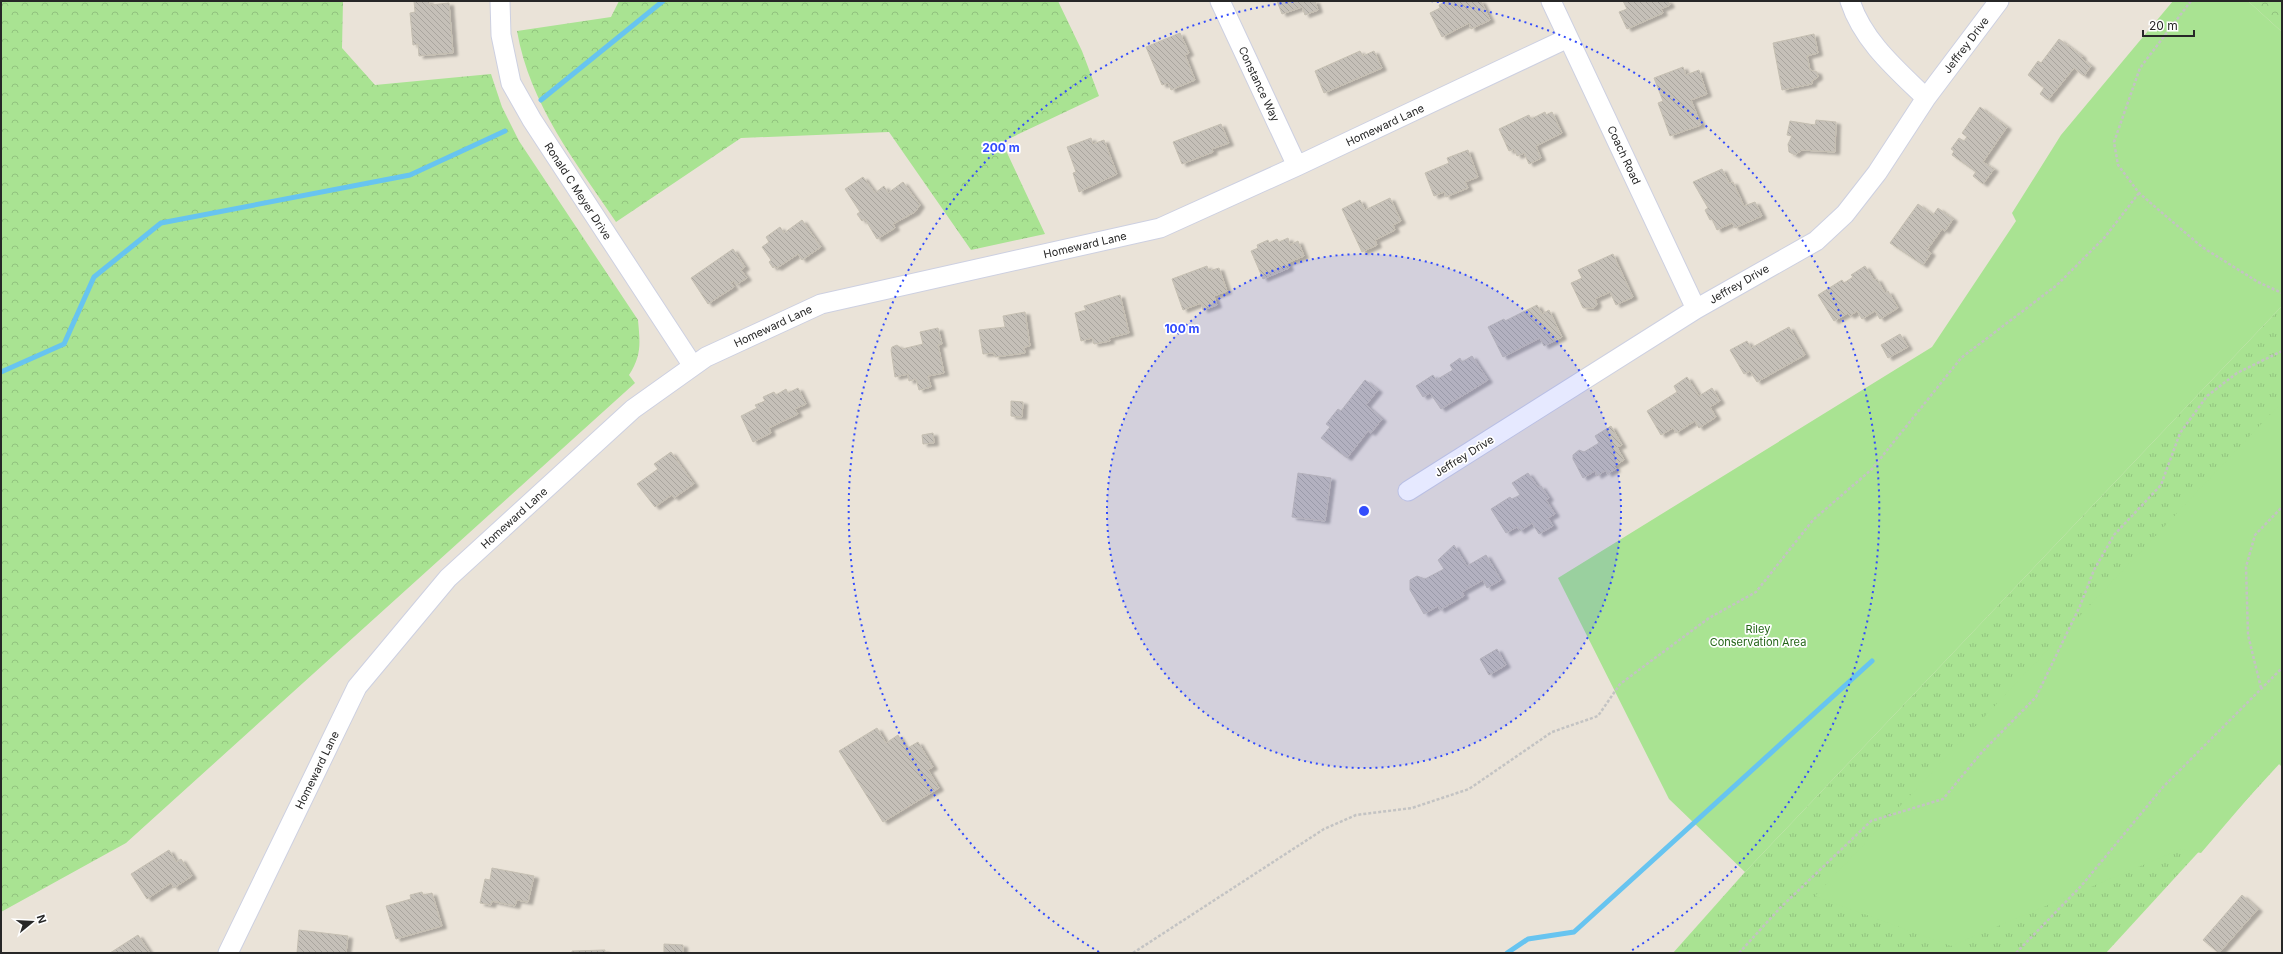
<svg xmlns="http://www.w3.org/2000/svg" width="2283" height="954" viewBox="0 0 2283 954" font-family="Inter,sans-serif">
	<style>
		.grass { fill: url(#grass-tufts) }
		.forest { fill: url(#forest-crowns) }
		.park { fill: #a9e392 }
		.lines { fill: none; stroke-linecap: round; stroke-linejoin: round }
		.stream { stroke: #67c4f0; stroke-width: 5 }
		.building { fill: url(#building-back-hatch); stroke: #c5bfb2; filter: url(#shadow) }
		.minor-casing { stroke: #cdd0e1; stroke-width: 21 }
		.path { stroke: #c3c3c3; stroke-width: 2.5; stroke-dasharray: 3 2; stroke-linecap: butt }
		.minor { stroke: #fff; stroke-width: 19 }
		.ring { fill: none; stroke: #324cfd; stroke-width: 2; stroke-dasharray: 2 4 }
		.labels { text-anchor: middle; stroke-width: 3.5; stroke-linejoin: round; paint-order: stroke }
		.street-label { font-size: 11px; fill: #272727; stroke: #fff }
		.park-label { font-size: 11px; fill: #236417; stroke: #fff }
		.centre { fill: #324cfd; stroke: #fff; stroke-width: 2 }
		.ring-label { font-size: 12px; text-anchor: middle; font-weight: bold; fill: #324cfd; stroke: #fff; stroke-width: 3.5; stroke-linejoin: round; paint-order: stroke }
	</style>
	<defs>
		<pattern id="grass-tufts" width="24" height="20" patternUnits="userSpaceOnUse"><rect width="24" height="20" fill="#a9e392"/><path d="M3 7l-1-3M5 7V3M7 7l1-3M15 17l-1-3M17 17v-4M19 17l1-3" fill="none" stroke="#91c37e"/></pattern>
		<pattern id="forest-crowns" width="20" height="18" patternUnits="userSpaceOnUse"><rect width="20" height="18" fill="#a9e392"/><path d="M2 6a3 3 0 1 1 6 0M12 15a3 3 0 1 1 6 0" fill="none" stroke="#91c37e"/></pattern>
		<pattern id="building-back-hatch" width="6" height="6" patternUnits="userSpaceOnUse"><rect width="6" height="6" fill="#c5c0b8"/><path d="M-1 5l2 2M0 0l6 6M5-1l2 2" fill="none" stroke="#a9a59e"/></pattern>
		<filter id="shadow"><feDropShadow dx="4.5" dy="2.5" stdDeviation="1" flood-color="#0004"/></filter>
	</defs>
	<rect width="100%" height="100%" fill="#eae3d8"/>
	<path class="grass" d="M2282 306V761L2106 953H1673L1745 872Z"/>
	<path class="forest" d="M1 1H343L342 48 375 85 491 74 502 107 519 141 638 320C640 343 642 355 629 375L635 383 126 843 1 912Z
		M619 1H1058L1082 51 1099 96 1002 142 1045 234 971 250 889 132 741 138 616 222C575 161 530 105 517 31L611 17Z
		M2248 1H2282V32Z"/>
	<path class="park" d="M2173 1H2248L2282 32V306L1745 872 1669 799 1558 578 1932 347 2016 221 2012 213 2061 135Z
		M2282 402V767L2278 763 2201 853 2181 849 1951 946 1815 896Z"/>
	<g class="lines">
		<path class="stream" d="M541 100 663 1
			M1 372 64 344 94 277 161 223 410 175 505 131
			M1507 953 1528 939 1574 932 1872 661"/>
	</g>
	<path class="building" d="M414 1H429V5L449 3 453 53 419 56 418 44 413 45 410 13 415 12Z
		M1277 1H1315L1318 10 1305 15 1302 7 1282 14Z
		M1446 1H1481L1490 20 1471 29 1469 23 1442 37 1430 13 1440 8 1439 5Z
		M1623 1H1668L1670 5 1661 9 1663 13 1627 29 1619 12 1627 9Z
		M1180 33 1189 53 1185 55 1195 80 1171 90 1168 83 1162 85 1146 47Z
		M1814 34 1818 53 1807 56 1810 70 1817 72 1818 77 1812 81V84L1782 90 1773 43Z
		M2059 39 2082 56 2081 58 2091 66 2084 76 2074 68 2048 100 2040 94 2044 88 2028 75 2038 61 2041 63Z
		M1360 51 1363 56 1374 51 1382 68 1324 93 1315 71Z
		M1683 67 1686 75 1699 70 1707 94 1691 100 1701 125 1670 136 1658 103 1663 101 1654 78Z
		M1980 107 2007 127 1983 162 1994 169 1983 184 1973 176 1976 172 1952 155 1954 151 1951 149 1959 138 1964 141 1967 137 1962 133Z
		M1545 112 1546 115 1552 112 1562 133 1536 146 1541 158 1529 164 1524 153 1517 156 1514 149 1509 151 1499 129 1529 115 1531 119Z
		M1816 120 1836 122 1835 152 1802 150 1795 155 1789 152 1788 144 1792 136 1787 135 1790 121 1815 125Z
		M1221 124 1229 143 1212 149 1213 152 1182 164 1173 142Z
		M1091 138 1093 144 1104 140 1117 174 1079 192 1073 173 1076 172 1067 147Z
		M1468 150 1478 177 1465 182 1468 188 1446 197 1444 192 1434 196 1425 173 1449 163 1447 158Z
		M1722 169 1729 183 1733 182 1744 206 1755 202 1762 216 1735 228 1732 223 1717 230 1712 219 1710 220 1705 210 1708 208 1693 182Z
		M863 177 875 193 884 186 888 193 903 182 920 205 915 212 893 224 895 228 877 239 865 219 862 221 857 214 860 212 845 189Z
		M1390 198 1401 221 1393 225 1395 230 1375 240 1377 245 1362 252 1342 209 1360 200 1365 210Z
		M1918 204 1933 215 1938 208 1953 219 1945 231 1942 229 1927 250 1931 253 1923 265 1890 243Z
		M802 220 821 247 802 260 798 254 777 268 775 266 773 268 769 262 771 260 762 247 769 242 766 237 780 227 784 233Z
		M1288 238 1290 245 1298 241 1304 256 1287 263 1289 268 1263 279 1251 251 1258 248 1257 245 1268 240 1269 243 1277 239 1279 242Z
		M733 249 745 267 741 270 747 278 736 285 734 281 731 283 734 287 708 304 691 278Z
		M1613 254 1633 297 1616 305 1610 292 1595 299 1597 304 1594 308H1583L1571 283 1582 278 1578 270Z
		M1207 266 1209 271 1219 268 1227 291 1214 296 1217 305 1203 310 1201 303 1183 310 1172 279Z
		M1865 266 1874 280 1877 279 1885 293 1888 291 1898 308 1880 319 1875 311 1862 319 1857 311 1850 316 1848 313 1834 321 1818 295 1842 280 1844 283 1853 277 1851 275Z
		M1120 295 1129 333 1109 338 1110 341 1094 344 1092 338 1081 341 1075 313 1086 310 1084 306Z
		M1537 305 1542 314 1549 310 1562 337 1544 346 1540 338 1503 357 1488 327 1504 319 1505 321Z
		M1025 312 1030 346 1024 347 1025 353 995 357 994 353 983 354 979 330 1005 327 1003 316Z
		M1789 327 1805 355 1757 382 1750 371 1744 374 1730 350 1747 341 1751 348Z
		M938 328 942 344 938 345 944 373 928 376 931 387 919 390 916 379 909 381 908 374 895 377 891 350 892 347 897 345 902 349 923 344 920 332Z
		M1900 334 1908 347 1888 358 1881 345Z
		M1472 356 1488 380 1441 409 1430 393 1423 397 1416 386 1433 375 1436 380 1453 370 1450 365 1460 358 1462 362Z
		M1687 377 1699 396 1712 388 1720 401 1710 407 1716 417 1699 428 1695 421 1676 433 1673 428 1661 435 1647 411 1677 392 1674 386Z
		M1365 380 1378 390 1366 405 1382 419 1371 433 1368 431 1347 458 1321 438 1330 427 1326 424 1338 409 1341 411Z
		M798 388 806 404 795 409 798 414 769 428 771 433 753 442 741 416 757 408 755 405 765 401 763 397 774 392 776 395 786 389 788 393Z
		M1011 401 1023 402 1022 417 1011 416Z
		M1611 426 1622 445 1617 447 1624 460 1614 466 1616 469 1607 474 1606 470 1597 476 1595 471 1583 478 1573 459V455L1579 450 1584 452 1599 443 1595 436Z
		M933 433 934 443 923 444 922 435Z
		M671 452 694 484 674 498 672 495 655 507 637 484 658 469 654 464Z
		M1298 473 1331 478 1325 521 1292 517Z
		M1528 473 1538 487 1541 486 1549 498 1546 500 1555 514 1548 518 1553 526 1539 534 1532 523 1520 531 1517 527 1506 533 1491 509 1510 497 1512 499 1520 495 1512 483Z
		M1454 545 1467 566 1486 555 1501 580 1487 588 1483 580 1462 592 1464 596 1440 610 1438 606 1424 614 1410 590V580L1417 576 1425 579 1444 569 1438 560Z
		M1497 649 1506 665 1489 675 1480 659Z
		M877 728 886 743 898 735 906 749 918 742 933 767 928 770 939 788 883 822 839 751Z
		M169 850 176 862 181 859 192 876 174 888 171 883 147 899 131 874Z
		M492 868 534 876 528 902 517 900 515 906 492 901 491 905 480 903 485 879 490 880Z
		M422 892 423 895 432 893 442 926 396 939 386 906 411 899 410 895Z
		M2242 895 2258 909 2219 953 2203 940Z
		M299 930 348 936 346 953H297Z
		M138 935 150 953H110Z
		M664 944 683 945V953H664Z
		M605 950V953H572V951Z"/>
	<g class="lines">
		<defs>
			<path id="minor" d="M500 1 501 35 511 83 532 120 693 366
				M1220 1 1297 166
				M1551 1 1696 309
				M1850 1C1863 41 1896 69 1926 98
				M1408 491 1696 309 1816 241 1845 214 1877 173 1926 98 1999 1
				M228 953 357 687 448 578 633 409 706 357 821 304 1160 228 1297 166 1568 38"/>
		</defs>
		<use href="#minor" class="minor-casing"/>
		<path class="path" d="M2191 1 2140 68 2114 142 2118 165 2139 193 2202 247 2258 282 2282 293
			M2261 688 2248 635 2246 567 2255 535 2282 507
			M1133 953 1324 829 1356 815 1412 808 1469 789 1552 732 1598 716 1620 684 1709 618 1756 592 1813 520 1872 469 1961 358 2057 285 2105 237 2139 193
			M1739 953 1780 908 1871 821 1943 799 1982 752 2036 697 2080 606 2094 570 2114 535 2161 485 2180 433 2207 396 2237 373 2282 351
			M2016 953 2082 885 2163 787 2282 668"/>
		<use href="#minor" class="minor"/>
	</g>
	<circle cx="1364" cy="511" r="257" fill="#324cfd" fill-opacity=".12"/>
	<g class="ring">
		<circle cx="1364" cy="511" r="257"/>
		<path d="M1099 952A514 514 0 0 1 1297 1M1431 1A514 514 0 0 1 1629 952"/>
	</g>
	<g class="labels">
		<g class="street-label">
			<text transform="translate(1966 45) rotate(-53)" y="4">Jeffrey Drive</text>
			<text transform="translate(1259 84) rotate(65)" y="4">Constance Way</text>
			<text transform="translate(1385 125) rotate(-25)" y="4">Homeward Lane</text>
			<text transform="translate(1624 155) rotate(65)" y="4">Coach Road</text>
			<text transform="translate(578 191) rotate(57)" y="4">Ronald C Meyer Drive</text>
			<text transform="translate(1085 245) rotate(-13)" y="4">Homeward Lane</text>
			<text transform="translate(1739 284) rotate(-30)" y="4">Jeffrey Drive</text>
			<text transform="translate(773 326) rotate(-25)" y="4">Homeward Lane</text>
			<text transform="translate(1464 456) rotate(-32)" y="4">Jeffrey Drive</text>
			<text transform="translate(514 518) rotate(-42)" y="4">Homeward Lane</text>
			<text transform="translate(317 770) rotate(-64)" y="4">Homeward Lane</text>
		</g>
		<g class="park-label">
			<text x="1758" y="633">Riley<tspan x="1758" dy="13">Conservation Area</tspan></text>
		</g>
	</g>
	<circle cx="1364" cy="511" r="6" class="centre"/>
	<g class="ring-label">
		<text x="1001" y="152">200 m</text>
		<text x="1182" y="333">100 m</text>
	</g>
	<rect width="2283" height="954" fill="none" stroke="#272727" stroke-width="4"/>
	<g transform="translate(32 922) rotate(72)" stroke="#ffffff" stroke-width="3" paint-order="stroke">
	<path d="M0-3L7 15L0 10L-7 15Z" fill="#272727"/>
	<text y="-6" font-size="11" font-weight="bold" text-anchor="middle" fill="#272727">N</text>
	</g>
	<path d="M2143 30v6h51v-6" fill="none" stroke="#272727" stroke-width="2"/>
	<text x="2149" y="30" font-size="12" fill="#272727" stroke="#ffffff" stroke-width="3" paint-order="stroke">20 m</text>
</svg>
